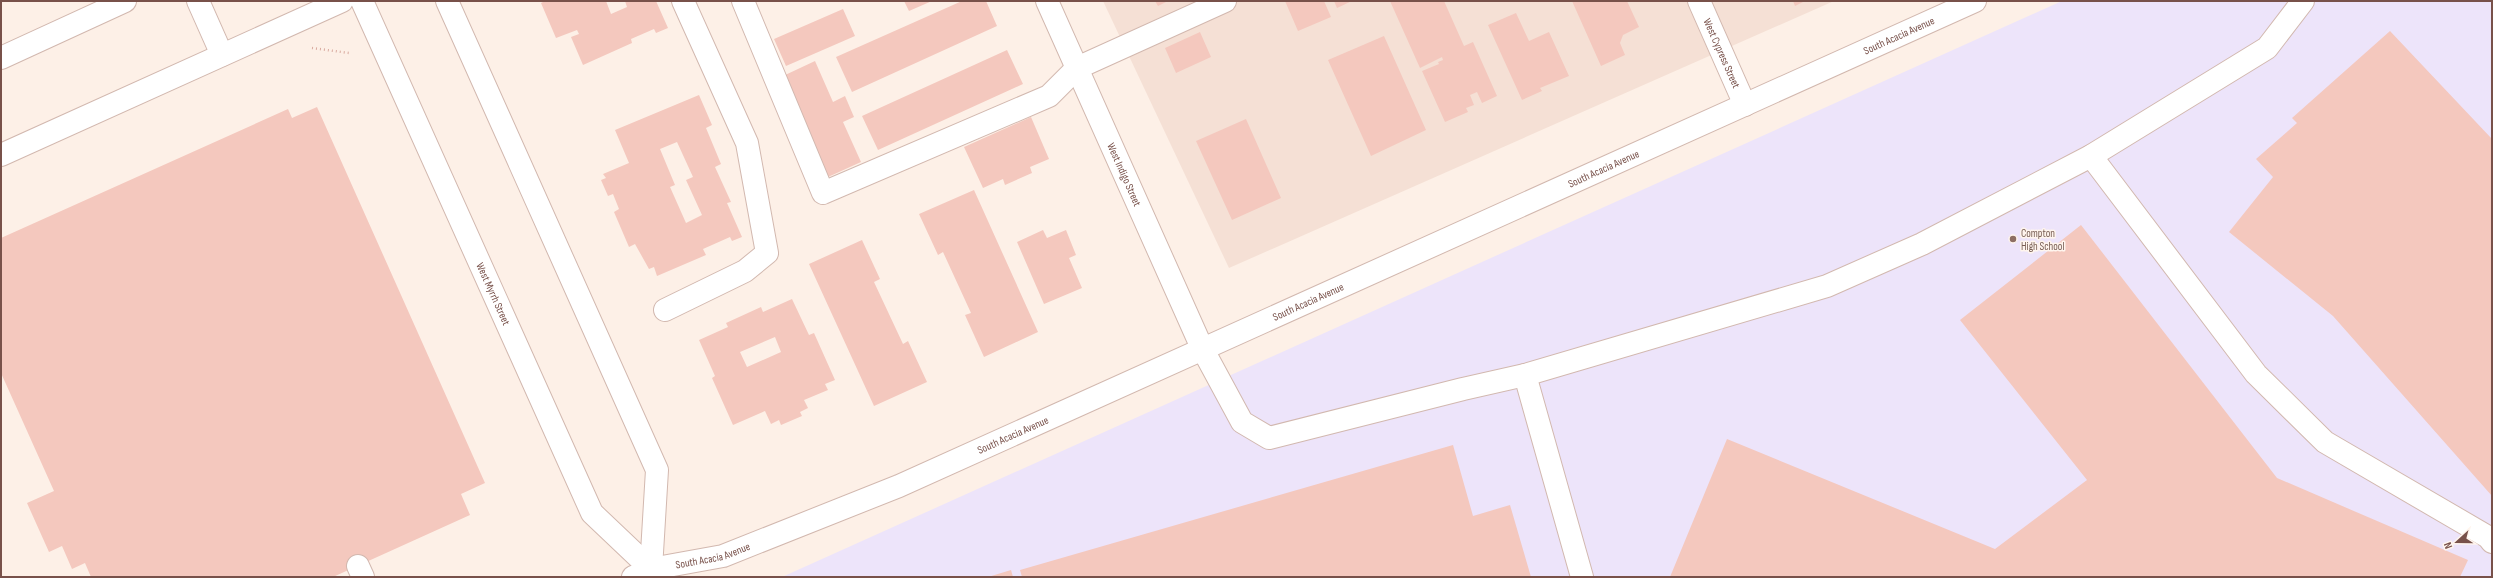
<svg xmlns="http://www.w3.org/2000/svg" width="2493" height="578" viewBox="0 0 2493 578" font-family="'Sofia Sans Condensed',sans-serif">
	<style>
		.residential { fill: #f5e0d5 }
		.education { fill: #ede4fa }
		.building { fill: #f4c8be; fill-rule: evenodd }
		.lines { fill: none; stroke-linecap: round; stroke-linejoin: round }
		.minor-casing { stroke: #d2b8af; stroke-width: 24 }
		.path { stroke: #d9aba0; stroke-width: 2.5; stroke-dasharray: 1 3; stroke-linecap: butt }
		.minor { stroke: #fff; stroke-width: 22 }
		.education-dot { fill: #8d6e63; stroke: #fff5ee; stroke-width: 1.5 }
		.labels { text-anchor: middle; stroke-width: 3; stroke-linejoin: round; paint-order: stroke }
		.street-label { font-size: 11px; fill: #78514a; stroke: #fff5ee }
		.education-label { font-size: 11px; fill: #785e54; stroke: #fff5ee; text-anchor: start }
	</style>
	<rect width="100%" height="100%" fill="#fdf0e7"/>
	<path class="residential" d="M1103 1H1834L1229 268Z"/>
	<path class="education" d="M2062 1H2492V577H782Z"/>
	<path class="building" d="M545 1H606L611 14 627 7 625 1H656L668 28 656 33 654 29 631 39 632 43 583 65 571 37 579 34 577 30 556 38 541 3Z
		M904 1H932L909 11Z
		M962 1H986L997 26 852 92 836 57Z
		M1155 1H1168L1158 6Z
		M1285 1H1324L1331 17 1298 31Z
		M1334 1H1352L1337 8Z
		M1390 1H1444L1464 46 1473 42 1497 96 1482 103 1477 92 1470 95 1474 105 1466 108 1468 112 1445 122 1422 71 1439 64 1438 62 1443 60 1442 57 1420 68Z
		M1572 1H1627L1639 27 1623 35 1620 43 1625 55 1601 66Z
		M1793 1H1805L1795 6Z
		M843 9 855 36 786 66 774 39Z
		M1516 13 1529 41 1549 32 1569 76 1540 88 1542 91 1522 100 1488 25Z
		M2390 31 2492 139V496L2333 316 2229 232 2273 177 2256 159 2297 123 2292 118Z
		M1200 32 1211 57 1176 73 1165 48Z
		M1384 36 1426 130 1371 156 1328 60Z
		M1007 50 1023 84 878 150 862 116Z
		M815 61 833 102 845 96 854 117 843 122 861 162 828 177 783 76Z
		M699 95 712 125 706 128 721 164 715 167 731 202 727 203 742 237 732 241 730 237 703 249 706 255 657 276 654 267 649 269 635 244 629 247 614 212 619 209 613 194 608 196 601 180 606 178 603 174 629 163 615 130ZM677 142 693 177 686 180 702 215 686 223 670 187 675 185 660 149Z
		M317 107 485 483 461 494 470 515 333 577H91L85 563 72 569 62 546 49 552 27 503 54 491 1 373V238L288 109 292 118Z
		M1031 117 1049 159 1030 167 1032 173 1005 185 1003 179 983 188 964 147Z
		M1246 119 1281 198 1232 220 1196 141Z
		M974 190 1038 332 984 357 965 315 971 313 943 252 938 255 919 214Z
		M2081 225 2277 478 2468 560 2460 577H1670L1727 439 1995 549 2087 480 1960 320Z
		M1043 230 1047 238 1066 230 1076 255 1069 258 1082 288 1044 304 1017 242Z
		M862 240 880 279 874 282 903 344 908 341 927 382 874 406 809 264Z
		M792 299 809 335 814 333 835 380 825 384 828 390 804 400 808 408 800 412 802 416 781 425 779 420 771 424 765 411 733 425 712 378 715 376 699 340 728 327 726 323 761 307 763 312ZM775 337 781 352 747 367 740 352Z
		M1453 445 1473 516 1510 505 1531 577H1022L1020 570Z
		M1011 570 1013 577H988Z"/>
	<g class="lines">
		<defs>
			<g id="minor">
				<path d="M198 1 222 55"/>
				<path id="s1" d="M362 1 592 513 651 569 654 577"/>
				<path d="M447 1 657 470 651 569"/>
				<path d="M743 1 823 193 1049 96 1077 68 1225 1"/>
				<path id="s2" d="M1047 1 1202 348 1242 422 1269 438 1463 389 1525 375 1827 286 1922 244 2091 156 2267 48 2303 1"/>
				<path id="s3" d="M1699 1 1745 105"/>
				<path d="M1 58 125 1"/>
				<path d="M1 155 342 1"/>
				<path d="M2091 156 2256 374 2325 442 2488 537 2492 542"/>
				<path d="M665 310 745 271 767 253 747 143 683 1"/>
				<path d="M1525 375 1582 577"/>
				<path d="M358 566 363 577"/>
				<path id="s4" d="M633 577 651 569 723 556 899 486 1975 1"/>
			</g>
		</defs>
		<use href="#minor" class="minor-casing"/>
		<path class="path" d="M312 48 349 53"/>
		<use href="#minor" class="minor"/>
	</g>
	<circle class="education-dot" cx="2013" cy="239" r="4"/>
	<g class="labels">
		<g class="street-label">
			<text dy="4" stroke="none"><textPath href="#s4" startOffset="1379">South Acacia Avenue</textPath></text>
			<text dy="4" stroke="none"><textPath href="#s3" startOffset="57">West Cypress Street</textPath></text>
			<text dy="4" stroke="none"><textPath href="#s4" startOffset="1055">South Acacia Avenue</textPath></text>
			<text dy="4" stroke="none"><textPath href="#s2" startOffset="190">West Indigo Street</textPath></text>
			<text dy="4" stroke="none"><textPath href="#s1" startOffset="321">West Myrrh Street</textPath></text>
			<text dy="4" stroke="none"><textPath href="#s4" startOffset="731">South Acacia Avenue</textPath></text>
			<text dy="4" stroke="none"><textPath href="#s4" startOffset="407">South Acacia Avenue</textPath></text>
			<text dy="4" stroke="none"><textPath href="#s4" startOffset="83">South Acacia Avenue</textPath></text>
		</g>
		<g class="education-label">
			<text x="2021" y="237">Compton<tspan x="2021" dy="13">High School</tspan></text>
		</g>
	</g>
	<rect width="2493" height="578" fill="none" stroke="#78514a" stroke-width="4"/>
	<g transform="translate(2457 542) rotate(249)" stroke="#fff5ee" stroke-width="3" paint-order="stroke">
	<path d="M0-3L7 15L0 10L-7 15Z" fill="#78514a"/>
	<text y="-6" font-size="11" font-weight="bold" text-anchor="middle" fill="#78514a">N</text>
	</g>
</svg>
